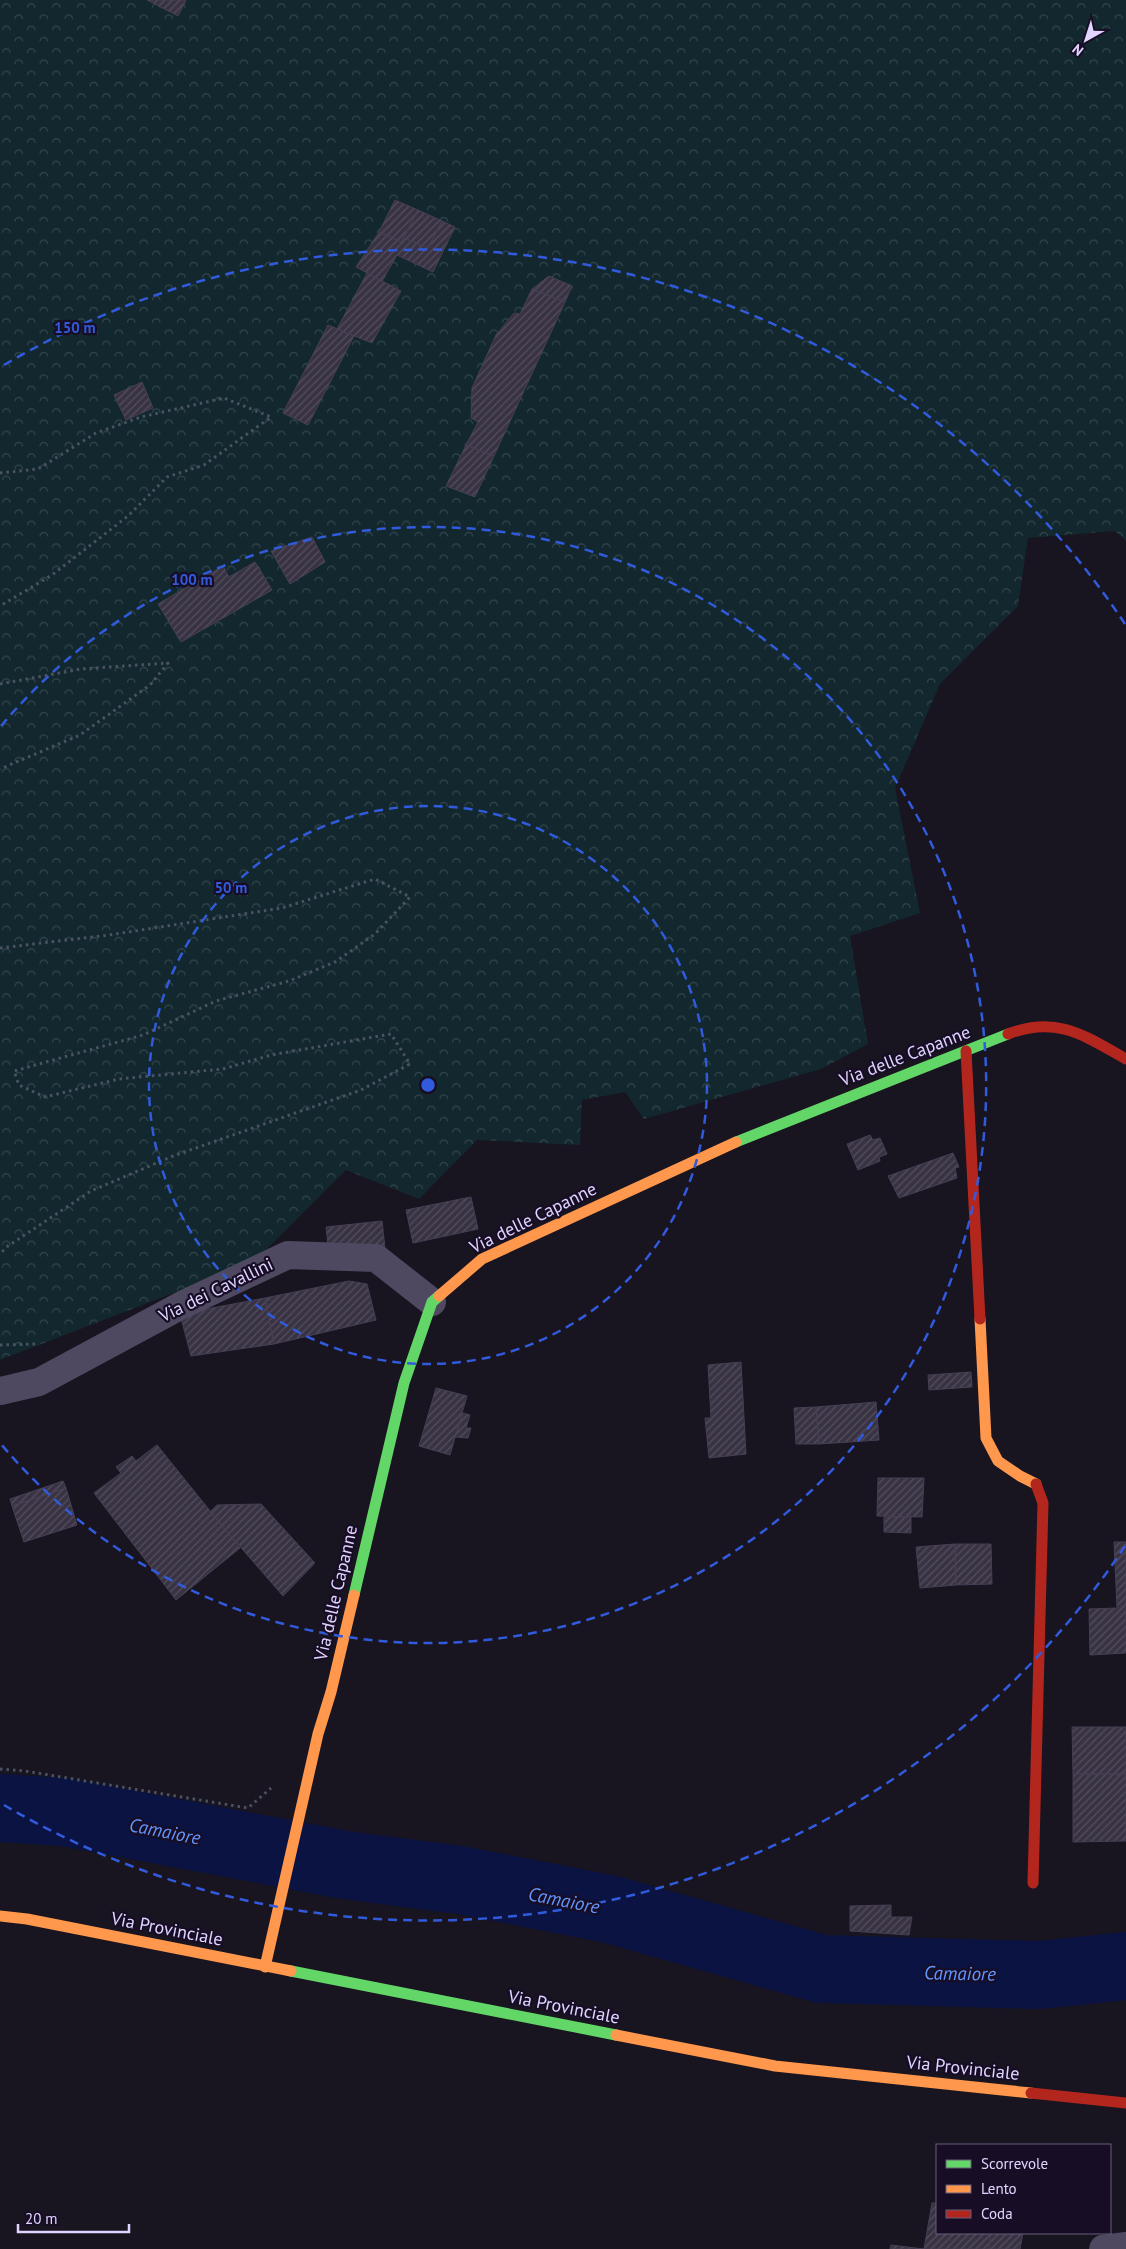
<svg xmlns="http://www.w3.org/2000/svg" width="1126" height="2249" viewBox="0 0 1126 2249" font-family="'PT Sans',sans-serif">
	<style>
		.forest { fill: url(#forest-crowns) }
		.lines { fill: none; stroke-linecap: round; stroke-linejoin: round }
		.river { stroke: #0a1342; stroke-width: 68 }
		.building { fill: url(#building-hatch); stroke: #473f55 }
		.path { stroke: #4a5263; stroke-width: 3; stroke-dasharray: 2.5 4; stroke-linecap: butt }
		.street { stroke: #4e4961; stroke-width: 28 }
		.fast { stroke: #63d668; stroke-width: 11 }
		.slow { stroke: #ff974d; stroke-width: 11 }
		.jam { stroke: #b3261e; stroke-width: 11 }
		.ring { fill: none; stroke: #315bdc; stroke-width: 2.5; stroke-dasharray: 9 6 }
		.labels { text-anchor: middle; stroke-width: 4.5; stroke-linejoin: round; paint-order: stroke }
		.street-label { font-size: 18px; fill: #e1d4ff; stroke: #170e26 }
		.water-label { font-size: 19px; font-style: italic; fill: #6296ff; stroke: #170e26 }
		.centre { fill: #315bdc; stroke: #170e26; stroke-width: 2.5 }
		.ring-label { font-size: 15px; text-anchor: middle; font-weight: bold; fill: #315bdc; stroke: #170e26; stroke-width: 4.5; stroke-linejoin: round; paint-order: stroke }
	</style>
	<defs>
		<pattern id="forest-crowns" width="20" height="18" patternUnits="userSpaceOnUse" patternTransform="scale(1.25)"><rect width="20" height="18" fill="#12282e"/><path d="M2 6a3 3 0 1 1 6 0M12 15a3 3 0 1 1 6 0" fill="none" stroke="#34464d"/></pattern>
		<pattern id="building-hatch" width="6" height="6" patternUnits="userSpaceOnUse" patternTransform="scale(1.25)"><rect width="6" height="6" fill="#383243"/><path d="M-1 1l2-2M0 6l6-6M5 7l2-2" fill="none" stroke="#544f5f"/></pattern>
	</defs>
	<rect width="100%" height="100%" fill="#181420"/>
	<path class="forest" d="M0 0H1126V541L1115 531 1028 538 1018 606 940 684 895 788 920 913 850 936 868 1044 821 1069 644 1119 625 1092 582 1100 580 1145 477 1140 419 1199 346 1170 254 1262 0 1360Z"/>
	<g class="lines">
		<path class="river" d="M0 1808 64 1812 345 1865 460 1880 609 1909 822 1969 1039 1975 1126 1966"/>
	</g>
	<path class="building" d="M147 0H186L178 16Z
		M395 200 418 210 401 242 379 232Z
		M418 210 442 221 428 248 404 238Z
		M442 221 455 227 433 272 397 255 382 281 356 267 379 232 401 242 404 238 428 248Z
		M367 273 401 291 372 343 337 329Z
		M549 276 572 286 565 302 532 289Z
		M532 289 565 302 494 456 466 445 478 422 471 418 472 388 496 335 514 313 520 314Z
		M328 325 354 336 308 425 283 413Z
		M142 382 153 408 126 420 114 395Z
		M466 445 494 456 475 497 446 486Z
		M312 537 325 562 290 584 271 551Z
		M255 562 272 590 181 642 158 604 223 566 229 577Z
		M870 1135 873 1140 880 1138 887 1154 879 1157 880 1161 858 1170 847 1144Z
		M953 1153 959 1167 955 1168 957 1178 899 1198 888 1176Z
		M471 1197 478 1229 413 1243 406 1210Z
		M382 1221 385 1248 329 1254 326 1227Z
		M349 1281 367 1284 376 1320 274 1344 265 1298Z
		M265 1298 274 1344 191 1356 180 1314Z
		M741 1362 746 1454 709 1458 705 1418H711L708 1365Z
		M971 1372 972 1387 929 1390 928 1375Z
		M436 1388 467 1396 450 1455 419 1446Z
		M876 1402 879 1440 819 1444 816 1407Z
		M816 1407 819 1444H796L794 1408Z
		M463 1413 470 1415 466 1428H471L468 1438 455 1437Z
		M157 1445 240 1548 176 1600 94 1493 121 1473 116 1467 132 1456 136 1461Z
		M878 1478H924L922 1517 877 1516Z
		M63 1481 66 1488 12 1506 10 1499Z
		M66 1488 77 1525 24 1542 12 1506Z
		M261 1504 315 1563 283 1596 210 1512 217 1505Z
		M884 1517H911V1533L884 1532Z
		M1114 1542H1126V1653L1090 1655 1089 1609 1117 1608Z
		M955 1544 956 1585 920 1588 916 1547Z
		M955 1544H991L992 1584 956 1585Z
		M1072 1727H1126V1774H1073Z
		M1073 1774H1126V1841L1073 1842Z
		M891 1905V1917H912L909 1935 850 1931V1906Z
		M932 2203H937V2233H991L989 2249H924Z
		M991 2233H1023L1020 2249H989Z
		M891 2245 924 2249H890Z"/>
	<g class="lines">
		<path class="path" d="M0 473 38 469 96 433 141 417 224 398 271 417 204 465 167 477 128 516 52 575 0 606
			M0 684 81 669 168 663 150 685 80 735 0 769
			M0 948 109 935 282 908 375 879 410 897 375 934 335 962 289 981 216 1001 143 1035 14 1071 19 1085 45 1097 119 1079 223 1069 271 1055 391 1034 410 1064 361 1090 173 1156 91 1191 5 1248 0 1255
			M0 1345 35 1344
			M0 1769 25 1771 248 1808 271 1788"/>
		<path class="street" d="M0 1391 39 1382 182 1305 288 1255 376 1258 432 1302
			M1103 2249 1126 2246"/>
		<path class="fast" d="M736 1142 1008 1034
			M354 1595 404 1383 432 1302 439 1296
			M291 1971 616 2035"/>
		<path class="slow" d="M439 1296 482 1259 736 1142
			M980 1319 986 1438 998 1461 1020 1476 1036 1484
			M0 1916 27 1919 291 1971
			M265 1967 318 1734 331 1692 354 1595
			M616 2035 775 2066 1031 2093"/>
		<path class="jam" d="M1008 1034C1057 1015 1085 1036 1126 1059
			M966 1051 980 1319
			M1033 1883 1043 1503 1036 1484
			M1031 2093 1126 2103"/>
	</g>
	<g class="ring">
		<circle cx="428" cy="1085" r="279"/>
		<path d="M1 726A558 558 0 1 1 1 1444"/>
		<path d="M1125 1546A836 836 0 0 1 4 1805M4 365A836 836 0 0 1 1125 624"/>
	</g>
	<g class="labels">
		<g class="street-label">
			<text transform="translate(905 1056) rotate(-21)" y="6">Via delle Capanne</text>
			<text transform="translate(533 1218) rotate(-26)" y="6">Via delle Capanne</text>
			<text transform="translate(216 1290) rotate(-26)" y="6">Via dei Cavallini</text>
			<text transform="translate(336 1593) rotate(-77)" y="6">Via delle Capanne</text>
			<text transform="translate(167 1929) rotate(11)" y="6">Via Provinciale</text>
			<text transform="translate(564 2007) rotate(11)" y="6">Via Provinciale</text>
			<text transform="translate(963 2068) rotate(6)" y="6">Via Provinciale</text>
		</g>
		<g class="water-label">
			<text transform="translate(165 1831) rotate(11)" y="7">Camaiore</text>
			<text transform="translate(564 1900) rotate(11)" y="7">Camaiore</text>
			<text transform="translate(960 1973) rotate(1)" y="7">Camaiore</text>
		</g>
	</g>
	<circle cx="428" cy="1085" r="8" class="centre"/>
	<g class="ring-label">
		<text x="75" y="333">150 m</text>
		<text x="192" y="585">100 m</text>
		<text x="231" y="893">50 m</text>
	</g>
	<rect x="936" y="2144" width="175" height="90" fill="#170e26" stroke="#685d7d"/>
	<rect x="946" y="2160" width="25" height="8" fill="#63d668" stroke="#685d7d"/>
	<text x="981" y="2169" font-size="15" fill="#e1d4ff">Scorrevole</text>
	<rect x="946" y="2185" width="25" height="8" fill="#ff974d" stroke="#685d7d"/>
	<text x="981" y="2194" font-size="15" fill="#e1d4ff">Lento</text>
	<rect x="946" y="2210" width="25" height="8" fill="#b3261e" stroke="#685d7d"/>
	<text x="981" y="2219" font-size="15" fill="#e1d4ff">Coda</text>
	<g transform="translate(1086 40) rotate(219)" stroke="#170e26" stroke-width="4" paint-order="stroke">
	<path d="M0-4L9 19L0 12L-9 19Z" fill="#e1d4ff"/>
	<text y="-8" font-size="14" font-weight="bold" text-anchor="middle" fill="#e1d4ff">N</text>
	</g>
	<path d="M18 2224v8h111v-8" fill="none" stroke="#e1d4ff" stroke-width="2.5"/>
	<text x="25" y="2224" font-size="15" fill="#e1d4ff" stroke="#170e26" stroke-width="4" paint-order="stroke">20 m</text>
</svg>
